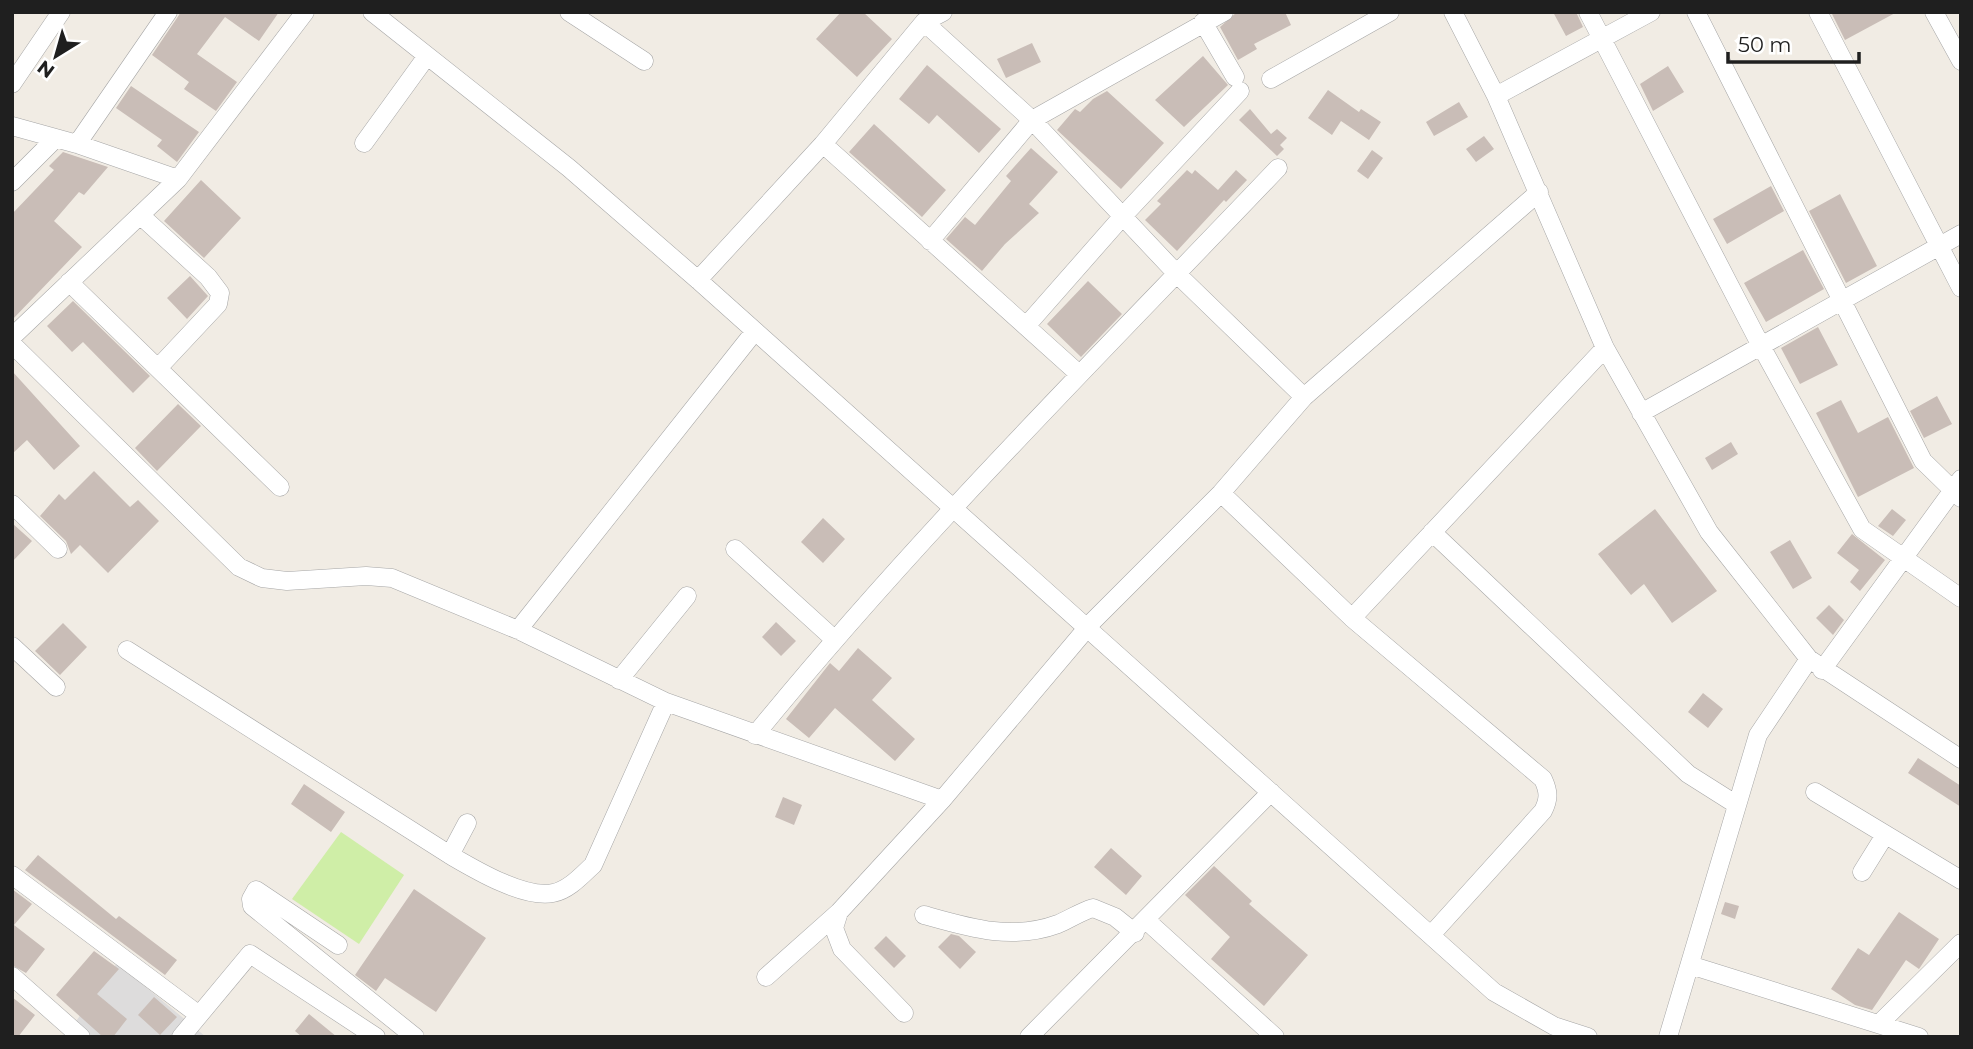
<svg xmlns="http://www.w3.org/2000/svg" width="1973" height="1049" viewBox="0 0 1973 1049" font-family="Montserrat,sans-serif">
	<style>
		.residential { fill: #dddcdc }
		.grass { fill: #cfeea7 }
		.building { fill: #c9bdb7 }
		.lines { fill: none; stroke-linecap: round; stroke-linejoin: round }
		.minor-casing { stroke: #a6a6a6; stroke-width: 19 }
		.minor { stroke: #fff; stroke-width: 18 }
	</style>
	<rect width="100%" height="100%" fill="#f1ece4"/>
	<path class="residential" d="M117 963 206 1037H65Z"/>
	<path class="grass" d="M341 832 404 875 359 944 292 899Z"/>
	<path class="building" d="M181 12H279L259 41 225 17 197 54 237 82 216 111 184 89 189 82 152 55Z
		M841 12H863L892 39 857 77 816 39Z
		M1237 12H1285L1291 25 1254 44 1257 49 1238 60 1220 27Z
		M1553 12H1576L1583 27 1566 36Z
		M1831 12H1897L1845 40Z
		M1032 43 1041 62 1006 78 997 59Z
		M1203 56 1228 85 1184 127 1155 100Z
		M927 65 1001 129 979 153 937 115 929 124 899 99Z
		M1668 66 1684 92 1653 111 1640 84Z
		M131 86 199 132 177 162 157 146 162 140 116 108Z
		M1328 90 1359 112 1361 109 1381 122 1369 140 1341 121 1332 135 1308 118Z
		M1107 91 1164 143 1121 189 1057 130 1075 109 1080 112 1093 99Z
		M1459 102 1468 117 1434 136 1426 122Z
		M1250 109 1271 134 1277 129 1287 138 1280 145 1284 149 1277 156 1239 120Z
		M874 124 946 190 922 217 849 152Z
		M1484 136 1494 149 1476 162 1466 149Z
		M1031 148 1058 172 1029 204 1039 213 1005 244 982 271 946 239 965 217 975 225 1011 181 1006 176Z
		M1372 150 1383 158 1368 179 1357 171Z
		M63 152 108 167 84 195 79 192 54 221 82 247 12 320V214L54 170 49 166Z
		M1187 170 1192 174 1195 170 1218 190 1236 170 1247 180 1226 202 1224 200 1177 251 1145 220 1161 204 1157 201Z
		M201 180 241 218 204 258 164 221Z
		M1771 186 1784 211 1727 244 1713 219Z
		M1840 194 1877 266 1846 283 1809 211Z
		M1803 250 1824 289 1766 322 1744 283Z
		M190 276 208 296 187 319 167 298Z
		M1088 281 1122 314 1081 357 1047 324Z
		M73 301 150 376 133 393 83 342 72 352 47 326Z
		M1818 327 1838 365 1800 384 1781 348Z
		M12 371 80 446 54 470 27 440 12 454Z
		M1937 396 1952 424 1924 438 1910 411Z
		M1841 400 1858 433 1888 417 1914 468 1858 497 1816 413Z
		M178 404 201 426 157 471 135 448Z
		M1731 442 1738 454 1712 470 1705 458Z
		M94 471 130 507 138 500 159 521 108 573 80 545 71 554 66 541 40 516 59 494 65 500Z
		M1655 509 1717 591 1672 623 1644 584 1631 595 1598 554Z
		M1892 509 1906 520 1893 536 1878 526Z
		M823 518 845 539 823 563 801 542Z
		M12 523 32 541 12 562Z
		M1852 534 1885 560 1860 591 1850 582 1859 570 1837 553Z
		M1790 540 1812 578 1793 589 1770 552Z
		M1829 605 1844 620 1833 635 1816 618Z
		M776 622 796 641 781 656 762 637Z
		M63 623 87 647 60 675 35 651Z
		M858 648 892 678 872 700 915 739 895 761 835 708 809 738 786 719 830 663 839 671Z
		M1703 693 1723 709 1708 728 1688 712Z
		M1918 758 1961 786V807L1908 773Z
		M304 784 345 812 331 832 291 804Z
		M783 797 802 805 794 825 775 817Z
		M1111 848 1142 876 1126 895 1094 867Z
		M38 855 116 919 119 916 177 960 165 975 25 870Z
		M1214 866 1252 901 1249 904 1308 955 1264 1006 1211 959 1230 937 1185 895Z
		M12 889 32 904 14 925 45 949 26 973 12 965Z
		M414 889 486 938 436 1012 385 978 376 991 355 975Z
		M1725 902 1739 906 1735 919 1721 914Z
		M1899 912 1939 939 1919 969 1906 960 1872 1010 1855 1005 1831 989 1858 948 1869 955Z
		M951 934 959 936 976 952 960 969 938 947Z
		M886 936 906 956 894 968 874 948Z
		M94 951 119 969 97 994 127 1019 113 1037H103L56 995Z
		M12 997 35 1015 18 1037H12Z
		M154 997 177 1017 160 1035 138 1015Z
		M309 1014 337 1037H302L295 1031Z"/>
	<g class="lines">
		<defs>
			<path id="minor" d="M372 12 569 168 698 280 1494 992 1554 1026 1588 1037
				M569 12 644 61
				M943 12 924 22 823 144 1079 374
				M1453 12 1496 96 1605 348 1709 532 1809 659 1961 759
				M1588 12 1761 346 1862 529 1961 598
				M1696 12 1923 461 1961 498
				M1818 12 1961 288
				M1934 12 1961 61
				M924 22 1032 120 1177 274 1304 397
				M1203 22 1235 77
				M1271 79 1390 12
				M12 84 61 12
				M1496 96 1651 12
				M12 126 77 144 178 179
				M364 143 427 56
				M77 144 168 12
				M12 182 55 139
				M140 215 208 277 220 293 218 304 158 368
				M930 241 1032 120 1224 12
				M698 280 823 144
				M69 282 280 487
				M1027 325 1122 217 1240 91
				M12 337 178 179 305 12
				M12 344 239 567 262 578 287 581 366 576 392 578 518 630 666 702 942 800
				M1641 413 1961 234
				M1221 493 1352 618
				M12 504 58 549
				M1432 532 1688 774 1737 805
				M735 549 834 639
				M518 630 755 331
				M12 646 56 687
				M127 650 450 855C474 869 524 899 553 893 569 890 582 875 593 865L666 702
				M1822 670 1961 479
				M619 680 687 596
				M755 735C918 535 1101 354 1278 168
				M1815 792 1961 880
				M450 855 467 823
				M1862 872 1885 835
				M12 875 199 1015
				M924 915C970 928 1012 941 1058 924 1070 919 1080 912 1093 908L1115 917 1135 933
				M1147 921 1275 1037
				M1431 935 1543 811C1549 799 1549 792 1543 779L1352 618 1605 348
				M338 945 256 890 251 899 252 906 415 1037
				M1690 965 1919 1037
				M12 976 81 1037
				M766 977 839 912
				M904 1013 842 949 834 928 839 912 942 800 1093 621 1221 493 1304 397 1539 192
				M1880 1023 1961 943
				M181 1037 250 954 376 1037
				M1029 1037 1271 792
				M1668 1037 1758 735 1809 659"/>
		</defs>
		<use href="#minor" class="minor-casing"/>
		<use href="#minor" class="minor"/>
	</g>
	<rect width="1973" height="1049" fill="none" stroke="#1f1f1f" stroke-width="28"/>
	<g transform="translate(56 56) rotate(217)" stroke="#ffffff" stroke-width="5" paint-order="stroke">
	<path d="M0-5L12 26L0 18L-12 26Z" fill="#1f1f1f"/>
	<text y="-10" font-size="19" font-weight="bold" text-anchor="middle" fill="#1f1f1f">N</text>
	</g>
	<path d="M1728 52v10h131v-10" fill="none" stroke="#1f1f1f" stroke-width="3.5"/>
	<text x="1738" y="52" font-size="21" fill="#1f1f1f" stroke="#ffffff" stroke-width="5" paint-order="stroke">50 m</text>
</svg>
